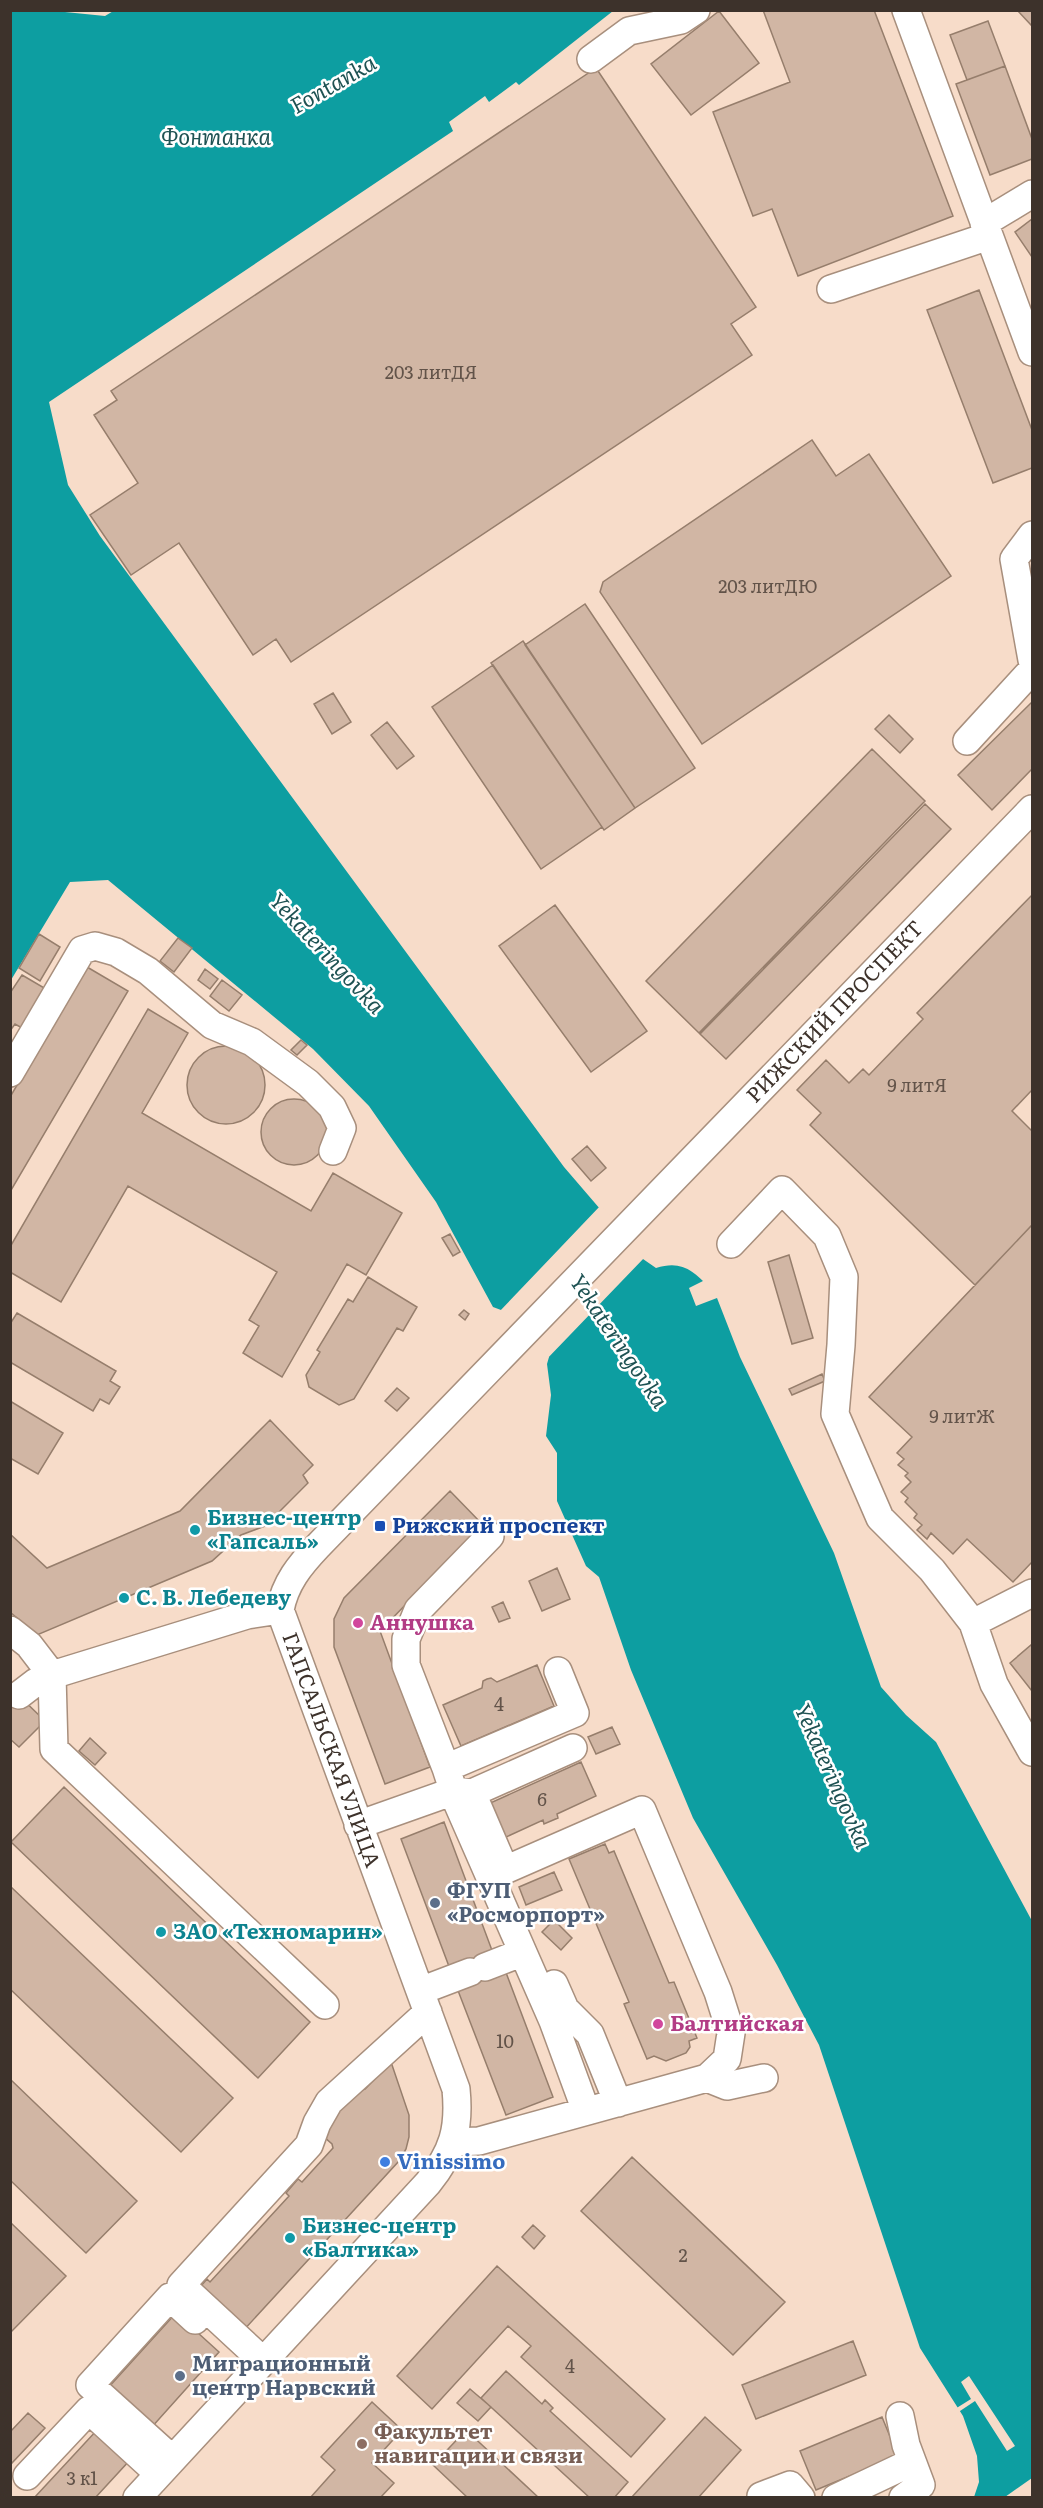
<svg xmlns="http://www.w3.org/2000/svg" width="1043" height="2508" viewBox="0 0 1043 2508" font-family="Literata,serif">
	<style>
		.water { fill: #0d9ea1 }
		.pier { fill: #f7dcc9 }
		.building { fill: #d1b6a4; stroke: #967e6c; stroke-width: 1.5 }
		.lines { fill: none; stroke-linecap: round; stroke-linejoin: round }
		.minor-casing { stroke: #a88f7d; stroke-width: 30 }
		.minor { stroke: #fff; stroke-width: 27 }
		.transit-dot { fill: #1a4fb4; stroke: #fff; stroke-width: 2 }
		.culture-dot { fill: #0f9aa8; stroke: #fff; stroke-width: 2 }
		.hotel-dot { fill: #d1479c; stroke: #fff; stroke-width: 2 }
		.service-dot { fill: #5c6f8a; stroke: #fff; stroke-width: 2 }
		.shop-dot { fill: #3f7fe0; stroke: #fff; stroke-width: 2 }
		.education-dot { fill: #8d6e63; stroke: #fff; stroke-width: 2 }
		.labels { text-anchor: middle; stroke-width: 5; stroke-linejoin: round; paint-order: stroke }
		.number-label { font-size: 18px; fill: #625349 }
		.street-label { font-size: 21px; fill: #3d322b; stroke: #fff }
		.culture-label { font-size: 21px; font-weight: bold; fill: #0d838f; stroke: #fff; text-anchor: start }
		.transit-label { font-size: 21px; font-weight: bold; fill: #164399; stroke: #fff; text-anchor: start }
		.hotel-label { font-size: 21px; font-weight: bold; fill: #b23c85; stroke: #fff; text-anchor: start }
		.service-label { font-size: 21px; font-weight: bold; fill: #4e5e75; stroke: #fff; text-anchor: start }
		.shop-label { font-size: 21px; font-weight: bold; fill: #366cbe; stroke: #fff; text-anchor: start }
		.education-label { font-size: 21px; font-weight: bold; fill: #785e54; stroke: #fff; text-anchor: start }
		.water-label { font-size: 22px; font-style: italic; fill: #1e5253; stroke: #fff }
	</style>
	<rect width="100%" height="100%" fill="#f7dcc9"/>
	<path class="water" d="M115 10 613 11 519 85 516 82 489 102 485 96 449 122 453 131 49 402 68 485 100 536 564 1167 643 1259 656 1268C676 1262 688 1266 703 1281L689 1288 696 1306 717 1298 740 1357 834 1553 881 1687 906 1715 936 1742 1032 1921V2497H974L979 2482 977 2456 963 2416 920 2348 819 2045 777 1965 693 1818 631 1670 599 1577 586 1566 557 1501V1453L546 1436 551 1395 547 1364 549 1357 501 1310 493 1307 436 1202 369 1106 313 1049 108 880 70 882 11 980V11H55L105 16Z"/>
	<path class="pier" d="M601 1205 645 1257 544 1362 545 1358 499 1312Z
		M969 2376 1015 2446 1007 2451 975 2401 957 2413 955 2409 971 2399 961 2382Z
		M1032 2478V2497H1005Z"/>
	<path class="building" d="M763 10H874L953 216 798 276 772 209 753 216 713 112 790 82Z
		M1017 10H1032V26Z
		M719 11 759 63 691 115 651 64Z
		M988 21 1005 66 967 80 950 35Z
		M1005 66 1032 139V159L990 175 956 84Z
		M596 68 756 307 731 324 752 355 291 662 276 639 253 655 179 543 131 575 90 515 138 483 94 415 117 400 111 391Z
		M1032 219V257L1015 232Z
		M979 290 1032 430V468L993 483 927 310Z
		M812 440 836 476 869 454 951 576 702 744 600 592 603 582Z
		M585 604 695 768 635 808 525 645Z
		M523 641 635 808 604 830 491 663Z
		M493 665 602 827 541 869 432 707Z
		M333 693 351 722 332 734 314 704Z
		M1032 702V769L992 810 958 775Z
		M889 715 913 739 900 753 875 729Z
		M387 722 414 756 397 769 371 735Z
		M872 749 925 801 699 1033 646 981Z
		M925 804 951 829 726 1059 700 1034Z
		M1032 895V1090L1012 1111 1032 1131V1225L975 1285 810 1125 821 1113 797 1090 826 1060 849 1083 863 1069 869 1075 923 1019 917 1013Z
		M555 905 647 1031 591 1072 499 946Z
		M39 934 60 947 40 981 19 968Z
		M178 938 192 948 174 972 160 961Z
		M87 967 128 991 10 1192V1097Z
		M205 969 218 979 210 989 198 980Z
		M22 975 46 989 22 1028 15 1024 10 1031V993Z
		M222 980 242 995 229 1011 210 996Z
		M148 1009 188 1033 142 1113 311 1211 333 1173 402 1213 366 1275 347 1264 282 1377 243 1353 259 1326 249 1320 277 1272 128 1186 61 1302 10 1272V1247Z
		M301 1040 307 1045 297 1055 291 1050Z
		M187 1085a39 39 0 1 1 78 0a39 39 0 1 1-78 0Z
		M261 1132a33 33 0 1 1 66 0a33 33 0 1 1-66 0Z
		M587 1146 606 1168 591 1181 572 1159Z
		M1032 1225V1562L1013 1582 967 1539 953 1554 931 1533 927 1539 917 1530 922 1525 914 1518 917 1514 905 1502 908 1498 901 1492 911 1482 905 1476 908 1473 898 1465 904 1459 897 1453 912 1437 869 1397Z
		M450 1234 460 1252 453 1256 442 1238Z
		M789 1255 813 1338 792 1344 768 1262Z
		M368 1277 417 1307 403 1331 397 1328 354 1399 339 1405 309 1387 306 1375 320 1352 317 1350 348 1299 353 1302Z
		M464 1310 469 1314 465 1320 459 1315Z
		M17 1313 116 1371 110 1381 120 1387 109 1404 100 1399 93 1411 10 1362V1324Z
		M822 1374 825 1381 792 1395 789 1389Z
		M397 1388 409 1398 397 1411 385 1401Z
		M10 1401 63 1433 38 1474 10 1458Z
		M270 1420 313 1465 303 1475 308 1483 265 1526 241 1535 212 1561 37 1635 10 1612V1534L47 1568 180 1511Z
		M450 1491 483 1525 380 1631 430 1767 385 1784 334 1647V1619L344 1598Z
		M557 1568 570 1599 542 1611 529 1581Z
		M503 1602 510 1618 499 1622 492 1607Z
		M1031 1645 1032 1647V1691L1010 1663Z
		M537 1665 554 1706 461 1746 443 1705 482 1688 483 1681 487 1679 491 1678 497 1682Z
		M10 1687 45 1721 19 1747 10 1739Z
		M612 1727 620 1744 596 1754 588 1737Z
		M90 1738 106 1753 95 1765 79 1751Z
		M581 1762 596 1796 557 1814 558 1818 544 1824 543 1820 504 1838 488 1804Z
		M64 1787 310 2022 258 2078 11 1842Z
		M444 1822 493 1953 450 1969 401 1839Z
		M605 1844 609 1853 614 1851 669 1983 674 1982 697 2038 689 2041 690 2047 686 2053 666 2061 654 2056 647 2059 624 2004 629 2002 569 1859Z
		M554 1872 562 1890 526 1905 519 1887Z
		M10 1886 233 2098 181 2152 10 1989Z
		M554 1920 572 1938 561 1950 542 1932Z
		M505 1970 553 2097 506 2115 457 1988Z
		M391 2062 409 2115V2137L406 2149 399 2161 242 2332 200 2287 207 2279 210 2282 289 2196 286 2193 298 2179 302 2182 333 2148 332 2144 323 2136 340 2100 352 2093 365 2089Z
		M10 2079 137 2201 86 2253 10 2180Z
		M632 2157 785 2302 733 2355 581 2211Z
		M10 2222 66 2276 11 2332 10 2331Z
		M533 2225 545 2236 534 2249 522 2237Z
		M497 2266 665 2419 631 2457 521 2357 531 2346 508 2326 432 2409 397 2376Z
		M176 2313 219 2352 151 2428 107 2389Z
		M853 2341 866 2375 756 2419 742 2385Z
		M506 2371 542 2404 545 2400 553 2408 550 2411 628 2482 614 2498H590L481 2398Z
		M470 2389 491 2407 478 2421 457 2403Z
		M372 2402 402 2430 372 2463 394 2483 380 2498H310L335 2470 321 2457Z
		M28 2413 45 2428 10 2465V2432Z
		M705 2417 741 2450 698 2498H631Z
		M882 2417 898 2456 816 2490 800 2451Z
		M97 2430 130 2460 95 2498H34Z
		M466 2430 539 2498H468L433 2465Z"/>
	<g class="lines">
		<defs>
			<path id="minor" d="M906 10 1032 352
				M591 59 629 31 681 20 696 10
				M984 223 1032 194
				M831 289 989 236
				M1032 535 1014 559 1032 660
				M967 741 1032 670
				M10 1073 82 950 95 946 116 952 148 971 212 1025 252 1042 308 1083 332 1107 342 1128 333 1151
				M731 1244 782 1190 827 1236 844 1277 841 1345 835 1414 880 1518 932 1570 973 1623 1032 1593
				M490 1536 418 1610 406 1639V1665L446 1768 457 1802 553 2021 586 2111
				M973 1623 994 1684 1032 1752
				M10 1630 29 1645 52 1675 54 1749 325 2005
				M19 1695 36 1682 52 1675 247 1615 280 1610
				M446 1768 575 1713 558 1671
				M358 1825 454 1791 472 1793 573 1748
				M485 1967 521 1953
				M554 1984 565 2009 590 2034 618 2103
				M420 1991 470 1972
				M707 2078 727 2086 764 2078
				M454 2142 479 2141 707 2078 727 2059 731 2033 718 1992 642 1810 505 1870 472 1793
				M263 2361 181 2285 309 2145 317 2123 329 2102 428 2012
				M900 2416 906 2445 921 2485 903 2498
				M172 2459 90 2385 170 2297 195 2320
				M27 2476 89 2410 159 2474
				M761 2496 790 2485 801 2498
				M137 2498 428 2183C453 2152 460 2129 456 2089L280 1610C285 1583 300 1565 318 1546L1032 809
				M836 2498 912 2462"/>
		</defs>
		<use href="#minor" class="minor-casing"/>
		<use href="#minor" class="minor"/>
	</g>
	<rect class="transit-dot" x="374" y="1520" width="12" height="12" rx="3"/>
	<g class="culture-dot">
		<circle cx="195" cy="1530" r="6"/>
		<circle cx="124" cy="1598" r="6"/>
		<circle cx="161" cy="1932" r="6"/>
		<circle cx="290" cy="2238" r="6"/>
	</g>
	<g class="hotel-dot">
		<circle cx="358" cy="1623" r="6"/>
		<circle cx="658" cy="2024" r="6"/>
	</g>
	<g class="service-dot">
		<circle cx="435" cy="1903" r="6"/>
		<circle cx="180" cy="2376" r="6"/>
	</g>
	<circle class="shop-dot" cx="385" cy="2162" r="6"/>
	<circle class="education-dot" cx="362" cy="2444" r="6"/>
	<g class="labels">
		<g class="number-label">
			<text x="431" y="379">203 литДЯ</text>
			<text x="768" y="593">203 литДЮ</text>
			<text x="917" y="1092">9 литЯ</text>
			<text x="962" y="1423">9 литЖ</text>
			<text x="499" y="1711">4</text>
			<text x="542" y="1806">6</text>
			<text x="505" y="2048">10</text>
			<text x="683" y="2262">2</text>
			<text x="570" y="2373">4</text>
			<text x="82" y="2485">3 к1</text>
		</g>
		<g class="street-label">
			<text transform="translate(835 1012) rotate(-46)" y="7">РИЖСКИЙ ПРОСПЕКТ</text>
			<text transform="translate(331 1750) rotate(70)" y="7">ГАПСАЛЬСКАЯ УЛИЦА</text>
		</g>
		<g class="culture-label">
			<text x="207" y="1525">Бизнес-центр<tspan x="207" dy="24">«Гапсаль»</tspan></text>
			<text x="136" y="1605">С. В. Лебедеву</text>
			<text x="173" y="1939">ЗАО «Техномарин»</text>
			<text x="302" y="2233">Бизнес-центр<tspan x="302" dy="24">«Балтика»</tspan></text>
		</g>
		<g class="transit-label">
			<text x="392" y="1533">Рижский проспект</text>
		</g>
		<g class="hotel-label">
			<text x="370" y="1630">Аннушка</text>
			<text x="670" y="2031">Балтийская</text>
		</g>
		<g class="service-label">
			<text x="447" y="1898">ФГУП<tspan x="447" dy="24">«Росморпорт»</tspan></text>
			<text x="192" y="2371">Миграционный<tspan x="192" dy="24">центр Нарвский</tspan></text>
		</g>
		<g class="shop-label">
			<text x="397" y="2169">Vinissimo</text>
		</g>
		<g class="education-label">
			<text x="374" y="2439">Факультет<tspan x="374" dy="24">навигации и связи</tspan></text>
		</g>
		<g class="water-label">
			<text transform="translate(333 84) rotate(-30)" y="8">Fontanka</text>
			<text x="216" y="145">Фонтанка</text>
			<text transform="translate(327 953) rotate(47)" y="8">Yekateringovka</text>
			<text transform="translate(619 1341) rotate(56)" y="8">Yekateringovka</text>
			<text transform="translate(833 1776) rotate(66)" y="8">Yekateringovka</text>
		</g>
	</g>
	<rect width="1043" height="2508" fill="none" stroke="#3d322b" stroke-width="24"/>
</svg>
